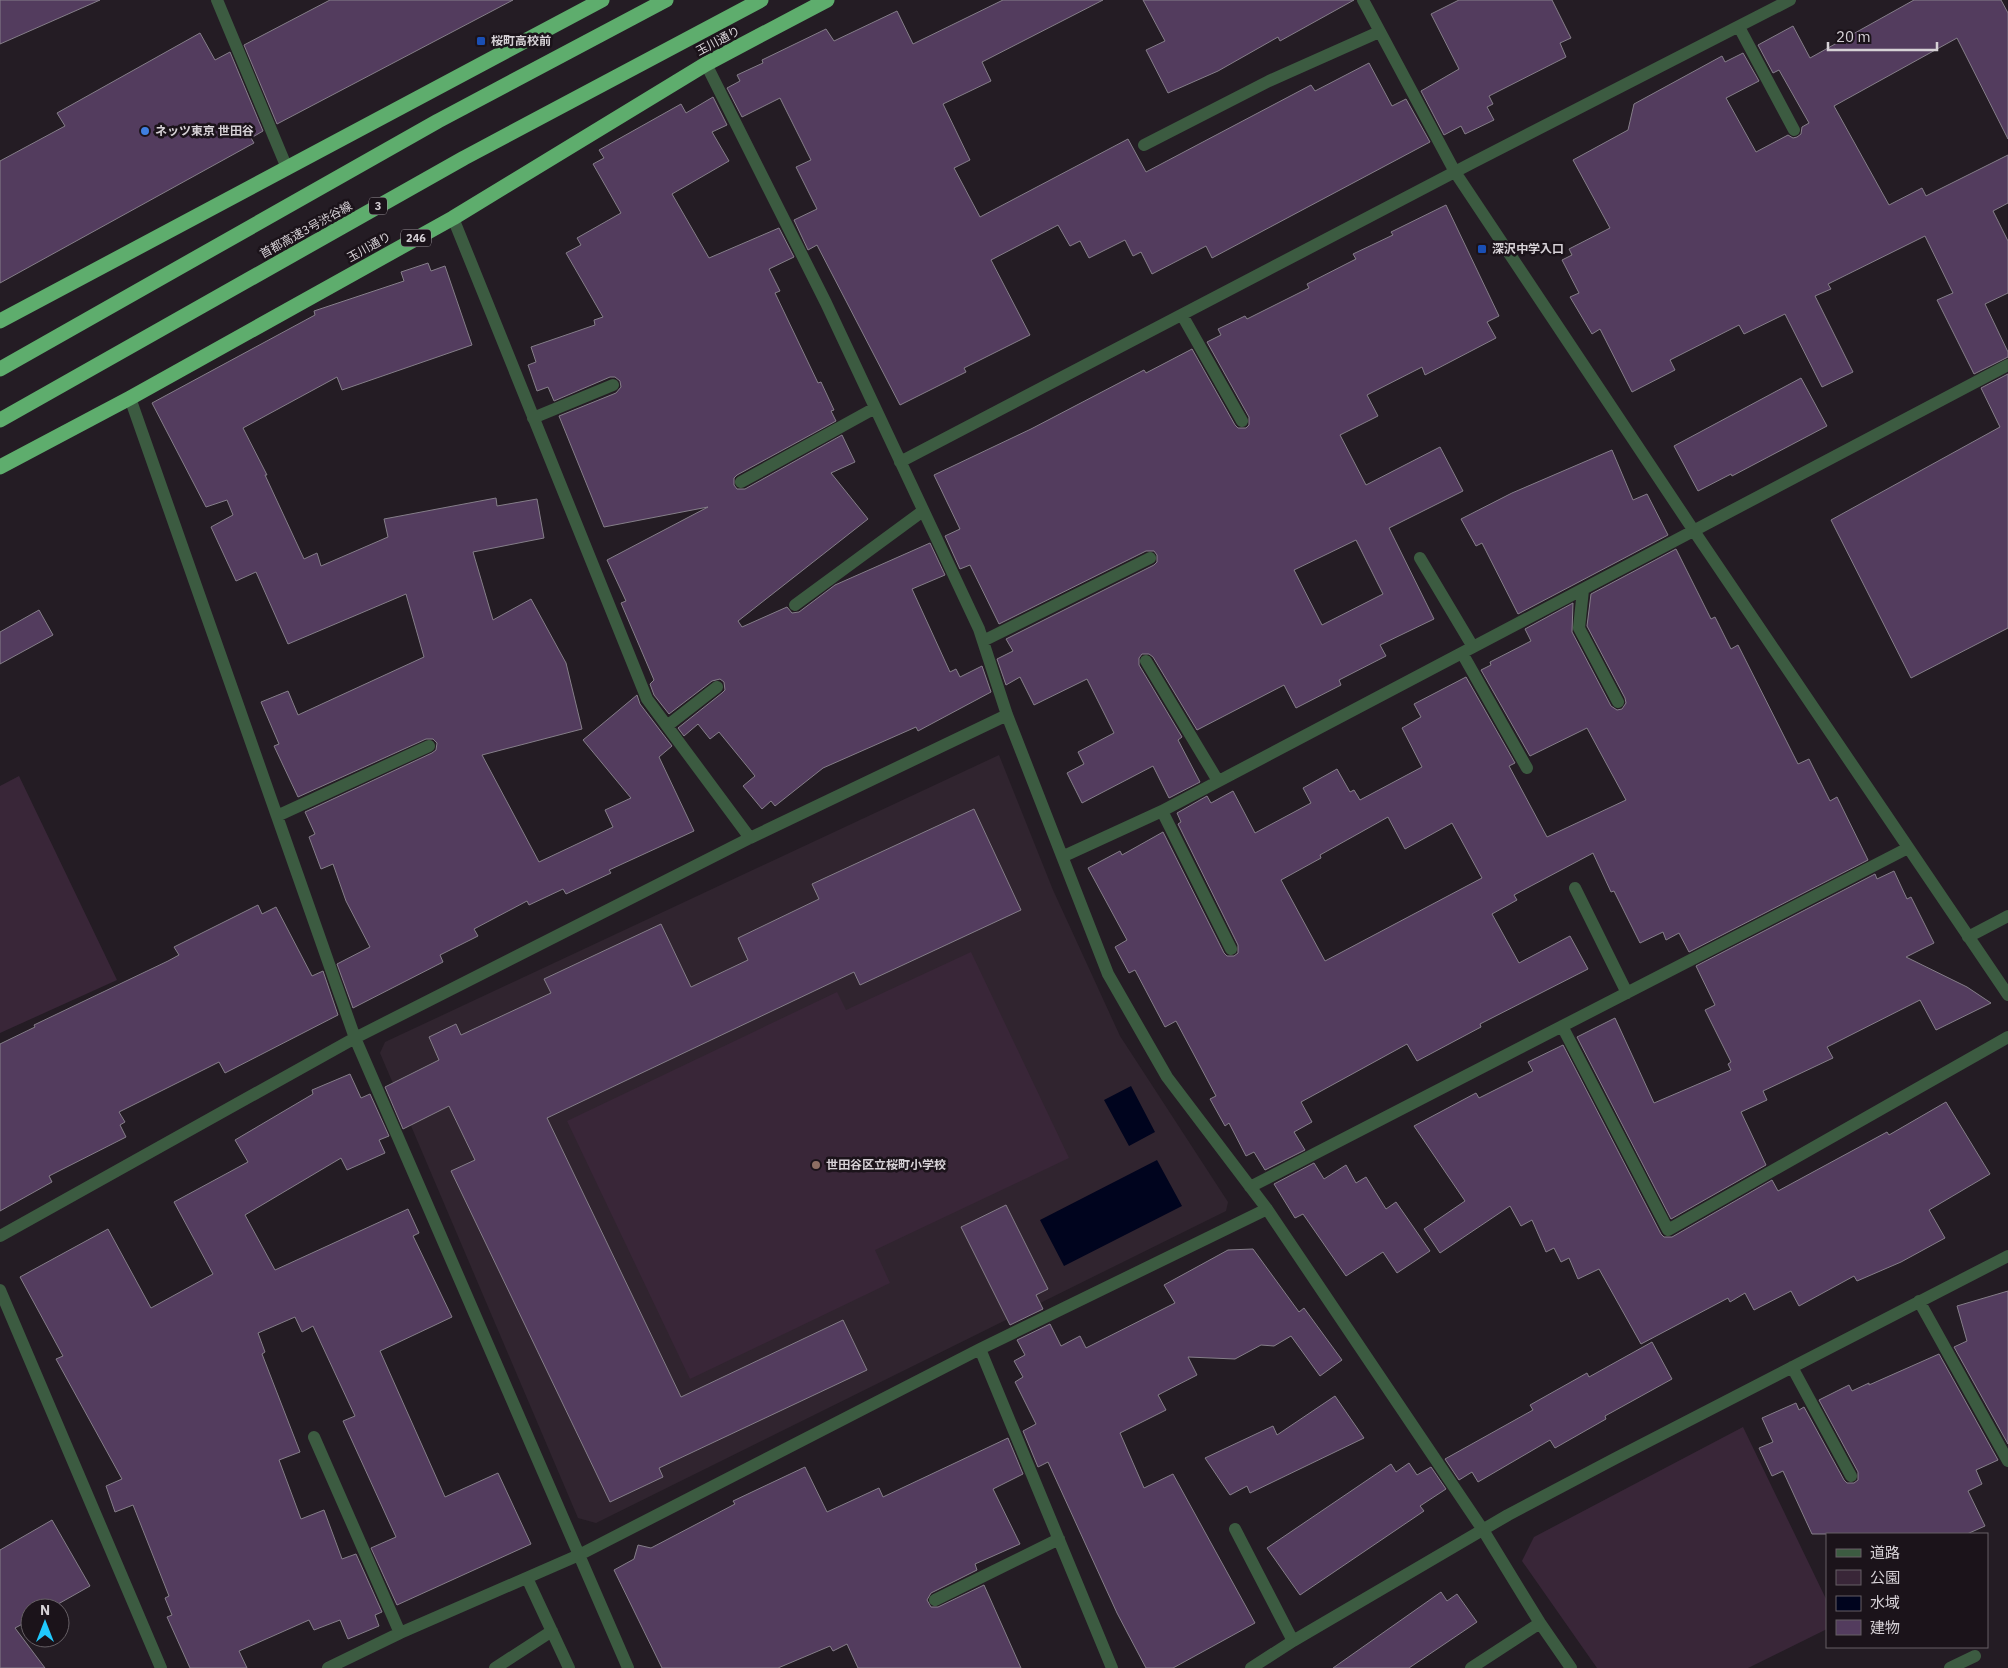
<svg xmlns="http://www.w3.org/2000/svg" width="2008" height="1668" viewBox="0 0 2008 1668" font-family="'IBM Plex Sans','Noto Sans JP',sans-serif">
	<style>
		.built { fill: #30242f }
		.green { fill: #392638 }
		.water { fill: #00041e }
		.building { fill: #533c5e; stroke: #857e89; fill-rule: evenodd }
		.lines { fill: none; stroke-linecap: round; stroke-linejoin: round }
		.minor { stroke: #3c5b41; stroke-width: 12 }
		.highway { stroke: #5ead6d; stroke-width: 15 }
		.transit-dot { fill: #1a4fb4; stroke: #1b131a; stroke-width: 2 }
		.shop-dot { fill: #3f7fe0; stroke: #1b131a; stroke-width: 2 }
		.education-dot { fill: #8d6e63; stroke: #1b131a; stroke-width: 2 }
		.labels { text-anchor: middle; stroke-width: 5; stroke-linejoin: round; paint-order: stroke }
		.shield { fill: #1b131a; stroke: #9e989e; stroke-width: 1 }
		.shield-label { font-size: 11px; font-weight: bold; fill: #d6d1d6 }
		.poi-label { font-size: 12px; font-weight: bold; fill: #d6d1d6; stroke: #1b131a; text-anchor: start }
		.street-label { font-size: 12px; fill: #d6d1d6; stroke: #1b131a }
	</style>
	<rect width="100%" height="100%" fill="#241c24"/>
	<path class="built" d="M999 755 1053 890 1120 1036 1228 1202 1226 1211 596 1523 578 1518 380 1053 385 1042Z"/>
	<path class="green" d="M19 776 117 980 0 1033V786Z
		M971 952 1069 1158 875 1250 890 1283 690 1379 567 1121 837 992 846 1010Z
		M1743 1427 1827 1601V1629L1748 1668H1597L1522 1561 1534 1537Z"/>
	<path class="water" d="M1131 1086 1155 1132 1129 1146 1104 1100Z
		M1157 1160 1182 1206 1064 1266 1040 1220Z"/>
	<path class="building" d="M0 0H100L0 44Z
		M330 0H513L277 124 244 45Z
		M1003 0H1103L982 62 991 81 943 104 970 160 954 168 980 217 1128 139 1146 172 1311 85 1315 91 1369 63 1392 106 1406 99 1430 142 1212 258 1206 246 1152 274 1141 252 1133 256 1125 240 1089 258 1080 241 1070 246 1058 225 991 260 1030 335 964 368 966 372 900 405 817 245 808 250 794 220 817 209 796 167 811 160 780 98 742 117 727 88 740 81 737 75 763 63 762 60 826 29 834 41 897 11 913 44Z
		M1143 0H1354L1280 41 1278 37 1218 71 1168 93 1146 50 1165 41Z
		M1459 0H1552L1571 38 1560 43 1566 57 1489 96 1493 104 1487 107 1494 120 1465 134 1461 126 1444 135 1421 91 1459 69 1431 14Z
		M1914 0H2001L2008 13V139L1957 38 1834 106 1889 205 1922 188 1926 196 2008 155V203L1993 211 2008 241V293L1985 304 2008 352V357L1974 374 1937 300 1953 293 1925 236 1828 284 1831 289 1815 296 1853 372 1822 387 1785 314 1744 334 1739 325 1670 360 1675 370 1632 392 1600 329 1592 334 1570 297 1579 293 1562 260 1572 255 1569 249 1610 228 1573 160 1628 130 1634 104 1722 56 1725 62 1743 53 1759 81 1726 98 1756 152 1788 135 1793 138 1797 137 1801 134 1802 127 1809 123 1779 70 1773 73 1758 45 1793 26 1810 58Z
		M200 33 215 60 230 52 263 131 251 138 254 143 0 283V161L65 126 57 113Z
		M713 97 727 125 712 132 729 161 672 194 709 258 779 228 794 257 769 269 780 291 775 293 818 383 821 382 834 410 831 411 836 421 737 475 734 478V485L737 489H745L842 435 855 462 831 473 868 519 738 621 742 627 787 607 792 613 799 612 835 585 930 543 945 575 912 589 950 672 956 669 960 677 982 666 991 692 918 731 916 727 823 768 775 806 771 801 762 809 743 786 755 776 719 732 710 739 698 724 684 736 678 728 722 693 725 690 724 682 720 679 712 681 669 714 654 695 650 684 654 680 621 603 626 601 607 560 708 507 604 527 559 416 616 393 621 387 620 381 615 377H610L554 401 548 387 537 391 528 365 536 362 531 347 595 325 594 320 603 317 566 253 581 245 577 238 621 213 593 164 604 158 599 150 681 104 686 113Z
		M1446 205 1499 316 1487 322 1496 338 1425 375 1422 367 1367 395 1378 416 1340 435 1366 485 1440 447 1463 491 1389 528 1434 619 1380 645 1386 656 1339 680 1341 685 1296 708 1284 685 1197 730 1153 657 1149 654H1142L1139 658V665L1182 737 1178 740 1200 782 1169 798 1153 766 1082 803 1067 773 1084 764 1078 752 1114 733 1087 679 1034 705 1020 677 1006 685 997 659 1013 651 1006 639 1154 565 1157 562V555L1154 551H1146L999 624 970 565 960 569 945 536 960 529 934 475 1031 429 1144 370 1146 373 1192 349 1235 425 1238 428H1246L1249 425V417L1207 342 1221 335 1218 329 1245 316 1247 319 1309 288 1307 284 1356 259 1353 254 1393 235 1391 232ZM1356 540 1383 594 1322 625 1294 570Z
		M428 263 431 271 445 266 472 345 342 390 337 377 243 428 267 475H265L304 559 317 553 321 566 388 537 384 519 496 498 497 506 537 499 544 538 473 552 493 620 531 599 566 663 582 729 482 755 539 862 613 827 605 810 631 798 583 740 637 695 640 704 672 746 659 757 694 831 609 870 611 873 566 894 563 889 529 905 527 901 474 929 478 936 440 955 443 962 353 1008 337 964 370 947 346 901 333 864 321 869 309 837 315 834 305 812 432 753 436 750 437 743 433 739H426L298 797 274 746 279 744 261 702 288 691 298 715 424 657 406 594 288 644 256 572 236 581 211 527 233 515 227 500 206 507 152 403 315 315 314 311 404 281 401 272Z
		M2008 374V628L1911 678 1831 520 2000 427 1981 388Z
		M1801 378 1827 426 1732 476 1731 474 1698 491 1674 446Z
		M1612 450 1633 500 1647 494 1668 535 1518 614 1482 543 1476 546 1461 519 1512 493Z
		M1676 549 1711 619 1715 617 1731 649 1738 645 1798 764 1809 759 1830 801 1837 797 1868 860 1689 952 1679 933 1666 940 1663 932 1640 943 1614 891 1611 892 1593 853 1514 895 1517 900 1492 914 1519 963 1570 936 1588 969 1480 1024 1481 1027 1417 1061 1407 1044 1301 1102 1312 1122 1294 1132 1305 1150 1265 1170 1254 1152 1246 1156 1229 1123 1225 1126 1210 1099 1216 1096 1176 1021 1165 1027 1135 970 1129 973 1115 947 1127 940 1088 868 1120 851 1122 855 1163 832 1224 953 1227 956H1234L1238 953V945L1178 824 1181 822 1177 813 1207 796 1211 803 1233 791 1255 833 1311 803 1303 788 1337 769 1350 792 1354 790 1360 800 1422 767 1402 728 1421 717 1414 704 1466 677 1515 763 1509 766 1547 837 1626 800 1587 728 1530 756 1481 670 1491 665 1490 662 1531 641 1525 629 1573 603 1572 632 1611 706 1617 710 1622 709 1626 703 1625 698 1587 626 1591 594ZM1388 817 1405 849 1452 823 1482 878 1325 961 1281 880 1321 858 1320 855Z
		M39 610 53 635 0 664V632Z
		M974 809 1021 910 860 985 854 972 547 1118 681 1397 843 1320 867 1370 659 1468 663 1477 610 1502 451 1171 475 1160 449 1106 403 1129 385 1087 439 1060 429 1037 456 1024 461 1035 551 993 544 979 661 924 691 987 748 960 738 938 819 899 812 884Z
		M1894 871 1907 899 1911 897 1934 943 1906 957 1967 987 1991 1003 1936 1030 1920 1000 1827 1047 1833 1058 1763 1091 1767 1100 1741 1112 1766 1165 1671 1219 1577 1037 1615 1018 1654 1103 1731 1070 1728 1064 1731 1062 1705 1010 1715 1005 1696 966 1875 874 1877 879Z
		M258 905 262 914 276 907 312 976 323 971 338 1015 225 1073 219 1062 119 1112 125 1122 120 1125 126 1137 49 1176 52 1182 0 1211V1044L35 1027 34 1025 168 961 179 955 174 947Z
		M1563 1045 1661 1234 1664 1237H1672L1772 1180 1778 1191 1887 1132 1889 1135 1946 1102 1990 1174 1929 1210 1945 1238 1901 1262 1857 1281 1854 1276 1799 1306 1791 1291 1754 1310 1745 1293 1730 1302 1728 1298 1641 1344 1599 1269 1578 1279 1569 1258 1561 1262 1554 1248 1546 1252 1532 1220 1521 1226 1510 1206 1440 1253 1424 1229 1465 1201 1414 1126 1476 1093 1479 1098 1533 1071 1528 1062Z
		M350 1074 361 1098 370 1094 389 1136 379 1140 385 1153 347 1170 341 1158 245 1215 275 1270 408 1209 419 1233 413 1236 452 1317 380 1351 445 1497 498 1473 531 1544 397 1605 371 1548 396 1537 343 1421 355 1416 313 1326 302 1332 295 1317 258 1333 265 1352 262 1354 300 1452 279 1460 301 1519 324 1510 342 1559 356 1554 382 1612 375 1615 379 1626 348 1639 340 1620 314 1630 309 1620 239 1651 247 1668H190L167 1617 172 1615 165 1598 169 1596 133 1505 115 1512 106 1486 122 1479 56 1359 63 1356 20 1277 108 1229 151 1308 213 1274 174 1202 248 1162 235 1140 313 1094 312 1090Z
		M1314 1163 1324 1179 1346 1165 1356 1183 1366 1177 1386 1209 1396 1202 1430 1251 1397 1273 1383 1252 1346 1276 1303 1214 1295 1218 1274 1184Z
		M1006 1205 1048 1289 1036 1295 1043 1309 1010 1325 961 1227Z
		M1253 1249 1299 1312 1304 1308 1342 1360 1320 1376 1291 1336 1274 1346 1261 1345 1235 1359 1188 1357 1197 1375 1158 1395 1166 1410 1120 1433 1144 1488 1173 1474 1255 1623 1173 1668H1146L1117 1613 1048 1462 1038 1467 1023 1431 1036 1424 1015 1382 1023 1377 1014 1361 1025 1355 1017 1340 1050 1324 1061 1346 1080 1336 1086 1348 1175 1303 1164 1285 1228 1250Z
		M2008 1291V1444L1954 1347 1967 1341 1957 1306Z
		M1652 1342 1672 1379 1605 1416 1606 1419 1555 1448 1550 1440 1478 1482 1472 1472 1459 1480 1445 1459 1533 1410 1530 1405 1587 1373 1589 1377Z
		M1939 1354 1998 1460 1976 1470 1982 1484 1968 1491 1985 1526 1967 1534H1812L1783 1471 1772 1476 1759 1448 1773 1442 1762 1418 1796 1403 1799 1410 1804 1407 1844 1480 1847 1483H1854L1858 1480V1472L1819 1400 1849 1385 1852 1391 1869 1383V1385Z
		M1335 1396 1364 1438 1250 1493 1247 1486 1230 1495 1205 1458 1273 1426 1277 1435Z
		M1008 1438 1023 1474 993 1489 1020 1544 975 1564 977 1570 931 1593 927 1600 931 1607H938L984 1585 1021 1668H858L847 1644 833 1651 830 1646 778 1668H662L614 1570 634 1559 638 1545 651 1548 735 1504 733 1501 805 1467 827 1512 879 1488 883 1497Z
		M1409 1463 1417 1475 1431 1467 1446 1489 1420 1506 1424 1511 1300 1595 1267 1548 1391 1464 1396 1472Z
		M52 1520 90 1586 51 1608H30V1620L15 1628 45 1668H0V1550Z
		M1441 1592 1447 1601 1457 1594 1477 1622 1409 1668H1333Z"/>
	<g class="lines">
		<path class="minor" d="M217 0 287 168
			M1363 0 1455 172 1694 531 2008 995
			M1739 27 1794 130
			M706 64 826 303 979 629 1007 715 1108 974 1167 1077 1267 1209 1483 1530 1540 1623 1571 1668
			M1144 145 1269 81 1379 32
			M453 218 647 699 750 838
			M1182 315 1242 421
			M130 398 355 1038 628 1668
			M533 418 613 385
			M900 462 1470 164 1790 0
			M741 482 875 408
			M1420 558 1473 647
			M1583 590 1579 628 1618 702
			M795 605 923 511
			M983 641 1150 558
			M1462 653 1527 768
			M1146 661 1218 781
			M667 726 717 687
			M1162 811 1231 949
			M277 816 429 746
			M1064 856 1162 811 2008 365
			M1575 888 1627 993
			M1968 937 2008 916
			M1562 1026 1668 1230 2008 1037
			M1250 1187 1908 848
			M0 1236 355 1038 750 838 1007 715
			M0 1290 161 1668
			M1919 1301 2008 1461
			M980 1349 1112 1668
			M1792 1367 1851 1476
			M314 1437 400 1633
			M1235 1529 1293 1641
			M527 1578 569 1668
			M935 1600 1059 1539
			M328 1668 400 1633 579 1555 980 1349 1267 1209
			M495 1668 552 1631
			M1251 1668 1293 1641 1508 1515 1616 1458 2008 1256
			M1471 1668 1540 1623
			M1950 1668 1975 1656"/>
		<path class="highway" d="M0 321 602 0
			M0 369 438 121 666 0
			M0 420 464 158 761 0
			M0 467 130 398 453 218 706 64 827 0"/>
	</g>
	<g class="transit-dot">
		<rect x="476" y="36" width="10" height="10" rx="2.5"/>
		<rect x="1477" y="244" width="10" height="10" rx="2.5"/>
	</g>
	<circle class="shop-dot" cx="145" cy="131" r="5"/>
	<circle class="education-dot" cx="816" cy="1165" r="5"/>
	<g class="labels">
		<g class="shield">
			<rect x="369" y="197.5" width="18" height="17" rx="4"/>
			<rect x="401" y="229.5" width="30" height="17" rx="4"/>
		</g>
		<g class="shield-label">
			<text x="378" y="210">3</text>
			<text x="416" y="242">246</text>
		</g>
		<g class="poi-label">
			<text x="491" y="45">桜町高校前</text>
			<text x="155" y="135">ネッツ東京 世田谷</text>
			<text x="1492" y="253">深沢中学入口</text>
			<text x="826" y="1169">世田谷区立桜町小学校</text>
		</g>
		<g class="street-label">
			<text transform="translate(718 41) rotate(-28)" y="4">玉川通り</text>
			<text transform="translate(306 230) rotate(-29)" y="4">首都高速3号渋谷線</text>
			<text transform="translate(369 247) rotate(-29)" y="4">玉川通り</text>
		</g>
	</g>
	<rect x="1826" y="1533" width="162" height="115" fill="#1b131a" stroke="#665f65"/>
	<rect x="1836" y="1549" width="25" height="8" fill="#3c5b41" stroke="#665f65"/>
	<text x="1870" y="1558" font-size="15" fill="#d6d1d6">道路</text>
	<rect x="1836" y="1570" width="25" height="15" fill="#392638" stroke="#665f65"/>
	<text x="1870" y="1583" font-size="15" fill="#d6d1d6">公園</text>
	<rect x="1836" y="1596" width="25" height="15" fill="#00041e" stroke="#665f65"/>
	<text x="1870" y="1608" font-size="15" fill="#d6d1d6">水域</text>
	<rect x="1836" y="1620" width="25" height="15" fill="#533c5e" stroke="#665f65"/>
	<text x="1870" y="1633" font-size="15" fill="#d6d1d6">建物</text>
	<g transform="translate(45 1623)"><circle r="24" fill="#1b131a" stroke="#665f65"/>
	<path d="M0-4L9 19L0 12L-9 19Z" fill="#20c9fd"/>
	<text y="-8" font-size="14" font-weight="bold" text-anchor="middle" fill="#d6d1d6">N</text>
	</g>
	<path d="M1828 42v8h109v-8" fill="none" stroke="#d6d1d6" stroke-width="2.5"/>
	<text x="1836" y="42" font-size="15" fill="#d6d1d6" stroke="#1b131a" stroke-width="4" paint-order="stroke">20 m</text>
</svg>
